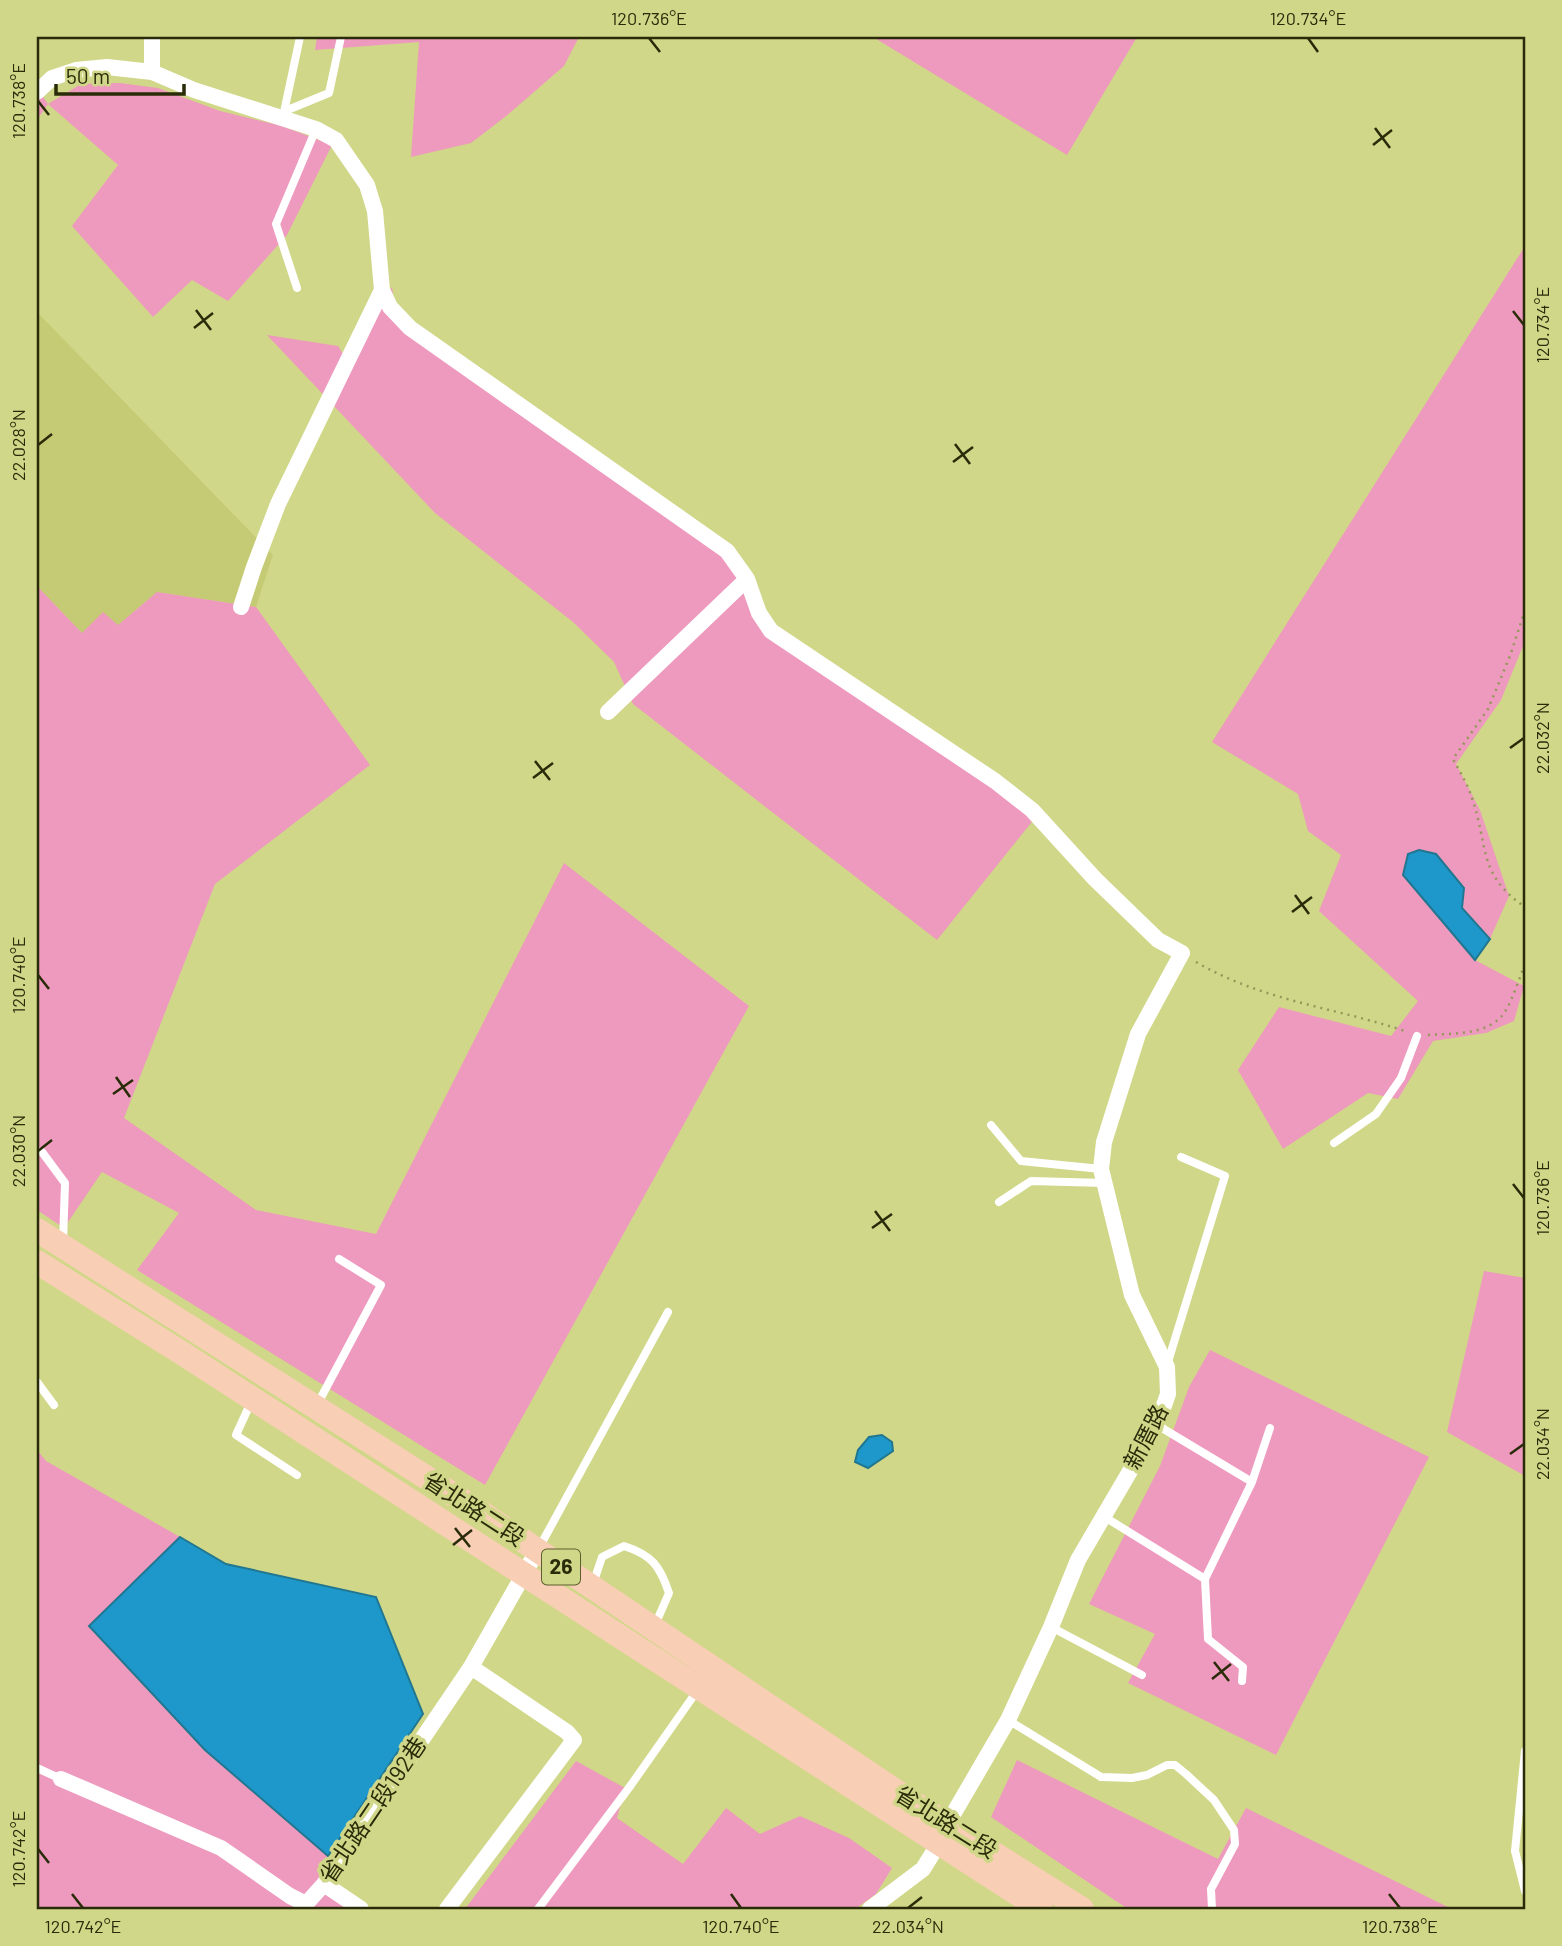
<svg xmlns="http://www.w3.org/2000/svg" width="1562" height="1946" viewBox="0 0 1562 1946" font-family="Barlow,'Noto Sans TC',sans-serif">
	<style>
		.built { fill: #c5cb74 }
		.green { fill: #ee99be }
		.water { fill: #1e98ca; stroke: #217790; stroke-width: 2 }
		.lines { fill: none; stroke-linecap: round; stroke-linejoin: round }
		.path { stroke: #939859; stroke-width: 2.5; stroke-dasharray: 2 5; stroke-linecap: butt }
		.service { stroke: #fff; stroke-width: 8 }
		.minor { stroke: #fff; stroke-width: 16 }
		.primary { stroke: #f8ceb5; stroke-width: 24 }
		.ticks { fill: none; stroke: #292b09; stroke-width: 2.5 }
		.labels { text-anchor: middle; stroke-width: 7; stroke-linejoin: round; paint-order: stroke }
		.shield { fill: #d1d788; stroke: #5b5f2f; stroke-width: 2 }
		.shield-label { font-size: 21px; font-weight: bold; fill: #292b09 }
		.street-label { font-size: 23px; fill: #292b09; stroke: #d1d788 }
		.neatline { fill: none; stroke: #292b09; stroke-width: 2.5 }
		.ticks-label { font-size: 18px; text-anchor: middle; fill: #292b09 }
	</style>
	<rect width="100%" height="100%" fill="#d1d788"/>
	<path class="built" d="M37 312 273 555 256 607 157 592 118 625 82 633 37 586Z"/>
	<path class="green" d="M317 37H579L564 66 505 117 471 143 411 157 419 42 315 50Z
		M873 37H1137L1067 155Z
		M120 83 158 88 220 111 282 126 332 145 287 235 228 301 192 280 153 317 72 226 118 165 48 104 37 120V88L48 104 81 84Z
		M1525 246V641L1501 700 1456 764 1480 810 1509 896 1490 939 1462 908 1436 854 1475 960 1524 986 1514 1021 1486 1033 1433 1041 1398 1099 1368 1093 1283 1149 1238 1070 1279 1007 1391 1036 1418 1001 1319 911 1341 855 1308 831 1298 794 1212 742Z
		M392 287 395 313 734 562 764 623 1035 818 937 940 633 704 614 662 573 622 435 513 267 335 338 346 350 365Z
		M37 586 82 633 103 612 118 625 157 592 256 607 370 765 215 884 124 1118 256 1210 376 1234 564 863 749 1006 485 1485 137 1270 179 1213 102 1172 64 1228 37 1210Z
		M1484 1271 1525 1278V1476L1447 1432Z
		M1210 1350 1429 1457 1276 1755 1128 1683 1155 1634 1089 1604 1160 1466 1189 1387Z
		M37 1450 46 1461 180 1537 89 1627 205 1750 328 1856 326 1892 349 1909H37Z
		M1017 1760 1218 1859 1246 1808 1452 1909H1128L991 1817Z
		M576 1761 625 1788 617 1818 683 1864 726 1808 760 1834 800 1816 849 1838 892 1868 876 1894 855 1909H465Z"/>
	<path class="water" d="M1419 850 1436 854 1464 888 1462 908 1490 939 1475 960 1403 875 1408 854Z
		M882 1435 892 1442 893 1451 868 1468 855 1462 858 1450 869 1437Z
		M180 1537 226 1564 376 1597 423 1714 328 1856 205 1750 89 1626Z"/>
	<g class="lines">
		<path class="path" d="M1525 610 1510 656 1488 709 1453 759C1460 772 1468 785 1472 798 1489 847 1477 874 1525 907
			M1196 962C1263 1001 1333 1007 1405 1031
			M1428 1035C1454 1033 1491 1036 1506 1010 1514 996 1519 979 1525 964"/>
		<path class="service" d="M285 111 329 93 341 37
			M284 112 300 37
			M297 288 276 224 316 129
			M991 1125 1021 1161 1101 1169
			M1334 1143 1376 1114 1401 1078 1417 1036
			M37 1151 42 1152 65 1183 63 1243
			M999 1202 1031 1181 1105 1183
			M1167 1365 1225 1176 1181 1157
			M37 1382 54 1405
			M251 1402 236 1435 297 1475
			M317 1405 381 1285 339 1259
			M1252 1482 1270 1428
			M1103 1516 1205 1579 1252 1482 1157 1425
			M539 1548 668 1312
			M1205 1579 1208 1639 1243 1667 1242 1681
			M593 1584 602 1557 624 1546C652 1555 660 1566 669 1593L655 1625
			M1051 1627 1142 1675
			M1008 1720 1101 1777 1132 1778 1147 1775 1167 1765H1175L1186 1774 1214 1800 1234 1830 1235 1844 1211 1889 1212 1909
			M1525 1751 1515 1851 1525 1891
			M37 1768 61 1779
			M538 1909 631 1785 697 1691"/>
		<path class="minor" d="M152 37V72
			M37 92 52 78 76 70 107 67 152 72 194 90 316 129 336 140 367 185 375 211 382 290 278 504 254 567 241 607
			M382 290 390 307 410 328 727 551 747 579 759 613 771 631 995 781 1032 810 1095 879 1158 940 1182 953 1138 1034 1104 1142 1101 1169 1132 1295 1167 1367 1168 1394 1157 1425 1078 1560 1051 1627 1008 1720 948 1823 939 1843 923 1869 870 1909
			M608 712 747 579
			M61 1779 221 1848 290 1896 306 1904 324 1884 471 1667 537 1551
			M324 1884 361 1909
			M447 1909 574 1740 567 1732 471 1667"/>
		<path class="primary" d="M37 1230 476 1509 915 1804 1082 1909
			M37 1262 185 1355 1041 1909"/>
	</g>
	<path class="ticks" d="M649 38 660 52M1308 38 1318 52M38 101 49 115M1375 128 1390 148M1373 145 1392 130M196 310 211 330M1513 311 1524 325M194 328 213 313M955 444 970 464M38 445 52 434M953 462 973 447M1510 748 1524 738M535 761 550 780M533 778 553 763M1295 895 1309 914M1292 912 1312 897M38 975 49 989M116 1077 130 1097M113 1094 133 1080M38 1151 52 1140M1513 1184 1524 1198M875 1211 890 1231M872 1228 892 1214M1510 1454 1524 1444M455 1528 470 1547M453 1545 472 1530M1214 1662 1229 1681M1212 1679 1231 1664M38 1849 49 1863M72 1894 83 1908M731 1894 741 1908M1389 1894 1400 1908M908 1908 922 1897"/>
	<g class="labels">
		<rect class="shield" x="542" y="1549.5" width="38" height="35" rx="5"/>
		<g class="shield-label">
			<text x="561" y="1574">26</text>
		</g>
		<g class="street-label">
			<text transform="translate(1146 1437) rotate(-63)" y="8">新厝路</text>
			<text transform="translate(474 1509) rotate(33)" y="8">省北路二段</text>
			<text transform="translate(373 1810) rotate(-56)" y="8">省北路二段192巷</text>
			<text transform="translate(946 1822) rotate(32)" y="8">省北路二段</text>
		</g>
	</g>
	<rect width="1562" height="1946" fill="none" stroke="#d1d788" stroke-width="77"/>
	<path d="M56 84v10h128v-10" fill="none" stroke="#292b09" stroke-width="3.5"/>
	<text x="66" y="84" font-size="21" fill="#292b09" stroke="#d1d788" stroke-width="5" paint-order="stroke">50 m</text>
	<rect x="38" y="38" width="1486" height="1870" class="neatline"/>
	<g class="ticks-label">
		<text x="649" y="25">120.736°E</text>
		<text x="1308" y="25">120.734°E</text>
		<text transform="translate(19 101) rotate(-90)" y="6">120.738°E</text>
		<text transform="translate(1543 325) rotate(-90)" y="6">120.734°E</text>
		<text transform="translate(19 445) rotate(-90)" y="6">22.028°N</text>
		<text transform="translate(1543 738) rotate(-90)" y="6">22.032°N</text>
		<text transform="translate(19 975) rotate(-90)" y="6">120.740°E</text>
		<text transform="translate(19 1151) rotate(-90)" y="6">22.030°N</text>
		<text transform="translate(1543 1198) rotate(-90)" y="6">120.736°E</text>
		<text transform="translate(1543 1444) rotate(-90)" y="6">22.034°N</text>
		<text transform="translate(19 1849) rotate(-90)" y="6">120.742°E</text>
		<text x="83" y="1933">120.742°E</text>
		<text x="741" y="1933">120.740°E</text>
		<text x="908" y="1933">22.034°N</text>
		<text x="1400" y="1933">120.738°E</text>
	</g>
</svg>
